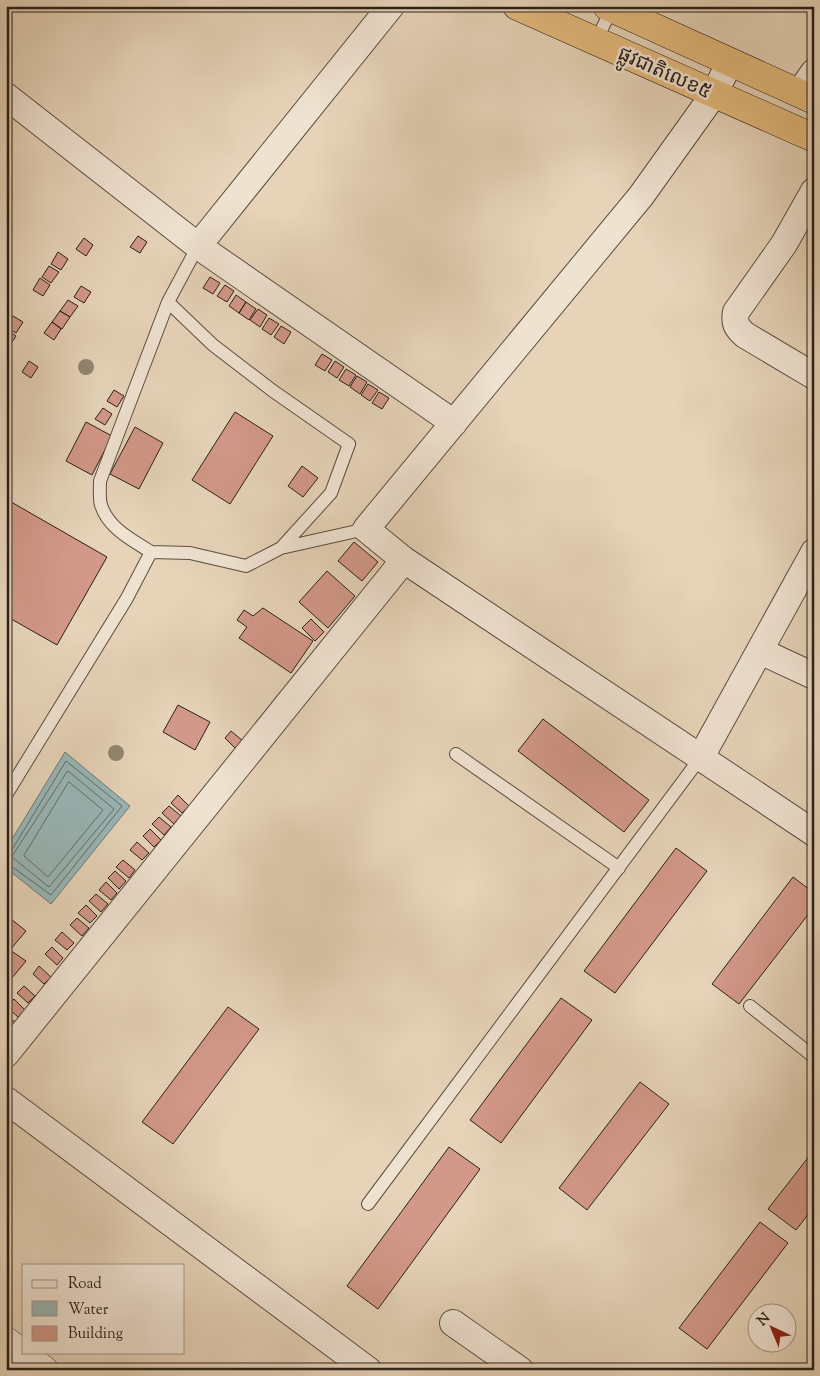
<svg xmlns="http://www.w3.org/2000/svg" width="820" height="1376" viewBox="0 0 820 1376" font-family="'Sorts Mill Goudy','Noto Sans Khmer',serif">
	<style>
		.water { fill: #98b6b6; stroke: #6c7a77 }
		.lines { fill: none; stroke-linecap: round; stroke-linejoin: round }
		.shore { stroke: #626b68; stroke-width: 1 }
		.building { fill: #d29888; stroke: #2b2019 }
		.lane-casing { stroke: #5a4d41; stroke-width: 14 }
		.street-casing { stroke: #5a4d41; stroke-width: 28 }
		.secondary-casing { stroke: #2b2019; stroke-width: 29 }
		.highway-casing { stroke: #2b2019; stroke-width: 29 }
		.lane { stroke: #efe2d1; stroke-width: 12 }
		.street { stroke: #efe2d1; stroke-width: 26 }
		.secondary { stroke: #efe2d1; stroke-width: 28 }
		.highway { stroke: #e3ba7c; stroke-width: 28 }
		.tree { fill: #928670 }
		.labels { text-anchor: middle; stroke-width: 5; stroke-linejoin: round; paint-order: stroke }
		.street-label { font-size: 20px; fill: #2b2019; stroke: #efe2d1 }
	</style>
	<rect width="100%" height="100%" fill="#e6d3b8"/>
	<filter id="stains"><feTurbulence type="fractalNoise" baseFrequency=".004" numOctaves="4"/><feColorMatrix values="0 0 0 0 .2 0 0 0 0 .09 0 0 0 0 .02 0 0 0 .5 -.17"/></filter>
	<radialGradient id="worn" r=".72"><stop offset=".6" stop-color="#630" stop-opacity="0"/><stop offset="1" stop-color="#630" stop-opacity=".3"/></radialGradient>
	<path class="water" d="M65 752 130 806 51 904 6 868V849Z"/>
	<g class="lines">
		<path class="shore" d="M68 771 114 809 49 887 12 857Z
			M69 782 103 810 48 877 24 856Z
			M6 851 13 848 66 761 122 806 51 895 11 866 6 865"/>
	</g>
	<path class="building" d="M138 236 147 242 140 253 130 247Z
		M84 238 93 245 86 256 76 249Z
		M58 252 68 259 61 270 51 264Z
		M49 266 59 272 51 283 42 277Z
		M210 277 220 283 213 294 203 288Z
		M40 278 50 285 43 296 33 290Z
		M225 285 234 291 227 302 217 296Z
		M81 286 91 292 84 303 74 297Z
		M236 295 246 302 239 313 229 306Z
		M68 300 78 306 70 317 60 311Z
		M246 302 256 309 249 320 239 313Z
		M258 309 267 315 260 327 250 320Z
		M60 311 70 317 62 329 52 322Z
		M13 316 23 322 16 333 6 327Z
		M269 318 279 324 271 335 262 329Z
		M52 322 61 329 54 340 44 333Z
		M281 326 291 332 284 344 274 337Z
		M6 329 16 336 9 347 6 345Z
		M322 354 332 360 325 371 315 365Z
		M29 361 38 367 31 378 22 372Z
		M335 361 344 367 337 378 328 372Z
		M346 369 356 375 349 386 339 380Z
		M357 376 367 382 360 394 350 387Z
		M368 384 378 390 370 401 361 395Z
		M114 390 124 396 117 407 107 401Z
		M379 392 389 398 382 409 372 403Z
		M103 408 112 414 105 425 95 419Z
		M235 412 273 436 230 504 192 480Z
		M86 422 112 436 92 475 66 461Z
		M135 427 163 443 139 489 110 474Z
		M302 466 318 478 303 497 288 486Z
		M6 499 107 557 57 645 6 616Z
		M354 542 378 562 362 581 338 561Z
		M327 571 355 596 328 628 299 602Z
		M263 608 313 641 291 673 239 638 247 627 237 620 244 610 253 616Z
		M311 619 324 632 315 641 302 628Z
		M178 705 210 722 195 750 163 732Z
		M543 719 649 800 624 832 518 751Z
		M231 731 243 741 236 749 225 738Z
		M178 795 189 806 182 813 171 803Z
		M169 806 181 816 174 824 162 813Z
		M159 817 171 827 164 835 152 824Z
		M150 829 161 840 154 847 143 836Z
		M137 842 149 853 142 860 130 850Z
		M676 848 707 871 615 993 584 971Z
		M123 860 135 870 129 878 116 867Z
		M115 871 126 881 119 889 108 878Z
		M793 877 814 893V907L739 1004 712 984Z
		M106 882 117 893 111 900 99 890Z
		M96 894 108 904 101 912 89 901Z
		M86 905 97 916 90 923 78 913Z
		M6 915 26 931 10 950 6 947Z
		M77 918 89 928 82 936 70 925Z
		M62 932 74 943 67 950 55 940Z
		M52 947 63 958 57 965 45 954Z
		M10 950 26 961 6 985V954Z
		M39 966 51 977 44 984 33 974Z
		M24 986 35 996 28 1003 17 993Z
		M561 998 592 1020 501 1143 470 1120Z
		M14 999 25 1010 18 1017 7 1007Z
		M228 1007 259 1029 173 1144 142 1122Z
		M6 1014 15 1022 8 1030 6 1028Z
		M640 1082 669 1104 587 1210 559 1188Z
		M449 1147 480 1169 378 1309 347 1286Z
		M814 1150V1207L796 1230 768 1209Z
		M760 1222 788 1243 707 1349 679 1328Z"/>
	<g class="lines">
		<defs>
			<path id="lane" d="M596 41 613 6
				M281 548 366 529
				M151 552C132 540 108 528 101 505 99 498 100 488 100 481L168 302 198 246
				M456 754 619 868
				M6 795 127 598 151 552 190 553 246 566 281 548 331 493 349 444 273 391 213 345 168 302
				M750 1006 814 1057
				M368 1204 701 757"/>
			<path id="street" d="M730 62 714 94 641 196 366 529 404 560 814 833
				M799 93 814 72
				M6 96 198 246 454 423
				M814 191 784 244 736 312C734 323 736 327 745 335L814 376
				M198 246 391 6
				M760 651 814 676
				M701 757 814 552
				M6 1054 404 560
				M6 1100 368 1370
				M453 1323 520 1370"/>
			<path id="secondary" d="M6 1341 44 1370"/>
			<path id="highway" d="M517 6 814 138
				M607 6 814 100"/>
		</defs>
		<use href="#lane" class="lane-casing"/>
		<use href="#street" class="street-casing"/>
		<use href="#secondary" class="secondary-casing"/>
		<use href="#highway" class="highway-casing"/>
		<use href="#lane" class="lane"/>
		<use href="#street" class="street"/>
		<use href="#secondary" class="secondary"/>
		<use href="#highway" class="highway"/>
	</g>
	<g class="tree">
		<circle cx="86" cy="367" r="8"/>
		<circle cx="116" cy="753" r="8"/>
	</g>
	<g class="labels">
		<g class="street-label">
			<text transform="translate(665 72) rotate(24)" y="7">ផ្លូវជាតិលេខ៥</text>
		</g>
	</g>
	<rect width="820" height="1376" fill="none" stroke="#e6d3b8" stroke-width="25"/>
	<rect x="8" y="8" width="805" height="1361" fill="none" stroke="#2b2019" stroke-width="2.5"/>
	<rect x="12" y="12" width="795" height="1351" fill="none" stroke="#2b2019"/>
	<rect x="22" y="1264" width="162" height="90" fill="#efe2d1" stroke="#a19487"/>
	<rect x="32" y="1280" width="25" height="8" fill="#efe2d1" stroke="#a19487"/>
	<text x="68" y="1288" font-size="15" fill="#2b2019">Road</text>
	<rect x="32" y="1301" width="25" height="15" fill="#98b6b6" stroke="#a19487"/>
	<text x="68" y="1314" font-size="15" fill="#2b2019">Water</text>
	<rect x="32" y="1326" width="25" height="15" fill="#d29888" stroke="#a19487"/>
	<text x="68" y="1338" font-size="15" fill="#2b2019">Building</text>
	<g transform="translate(772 1328) rotate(316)"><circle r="24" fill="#efe2d1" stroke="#a19487"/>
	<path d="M0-4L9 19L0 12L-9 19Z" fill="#8f2418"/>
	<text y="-8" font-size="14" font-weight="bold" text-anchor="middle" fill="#2b2019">N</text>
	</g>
	<rect width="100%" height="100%" filter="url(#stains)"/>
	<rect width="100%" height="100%" fill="url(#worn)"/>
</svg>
